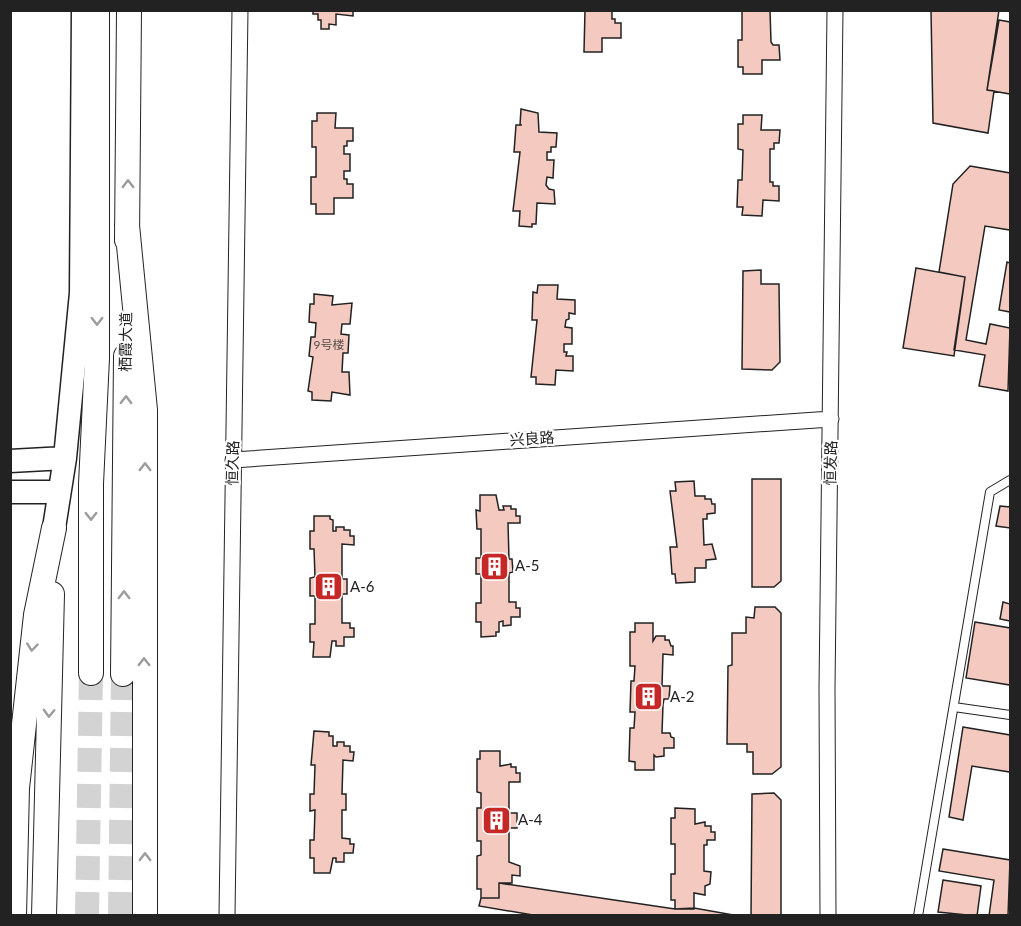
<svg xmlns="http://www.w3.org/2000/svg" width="1021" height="926" viewBox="0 0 1021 926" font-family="Lato,'Noto Sans SC',sans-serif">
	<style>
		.building { fill: #f3c9c0; stroke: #222; stroke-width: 1.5 }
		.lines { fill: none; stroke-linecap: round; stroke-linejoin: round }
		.primary-tunnel { stroke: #d3d3d3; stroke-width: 24; stroke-dasharray: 24 12; stroke-linecap: butt }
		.lane-casing { stroke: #222; stroke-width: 10 }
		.street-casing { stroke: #222; stroke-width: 17 }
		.secondary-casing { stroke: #222; stroke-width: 25 }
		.primary-casing { stroke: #222; stroke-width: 26 }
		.lane { stroke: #fff; stroke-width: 8 }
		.street { stroke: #fff; stroke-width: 15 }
		.secondary { stroke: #fff; stroke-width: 22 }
		.primary { stroke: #fff; stroke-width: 24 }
		.oneway { stroke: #9c9c9c }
		.labels { text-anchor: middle; stroke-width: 4.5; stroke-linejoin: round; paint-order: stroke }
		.number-label { font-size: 12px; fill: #564c4a }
		.street-label { font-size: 15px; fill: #222; stroke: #fff }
		.poi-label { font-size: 15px; fill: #222; stroke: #fff; text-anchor: start }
	</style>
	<rect width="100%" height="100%" fill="#fff"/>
	<path class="building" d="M313 10H353V16L336 14V25L329 24V29H321V20H318V14H313Z
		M585 10H612V19H615V23H621V38H602V52H584Z
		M742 10H770L771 42 773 45H779L780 60H762V74H743V67H738V40H742Z
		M931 10H999L987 90 994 91 988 133 933 123Z
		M999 20 1010 22V94L987 90Z
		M521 109 538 113 539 132 557 133 556 147H551V152H547V160H554L553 178 547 177 546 185 549 189 554 190 555 204 537 203 536 224H532V227L519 226 520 211H513L520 152H514L516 125H522H520Z
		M317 113H336L335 128H353V141H347V146H344V154H350V171H344V179H347V184H353V198H334V214H316V204H311V177H316V147H312V121H317Z
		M743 115H762L761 130H780L779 143H774V149H770V182H773V186H779V201L763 200 762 216 742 215 743 207H737L738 180H742L743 150 738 149V124H743Z
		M970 166 1010 173V230L985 226 966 340 986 344 990 324 1010 328 1008 391 979 386 985 355 954 350 965 277 939 272 953 184Z
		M1007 262 1010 263V312L999 310Z
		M916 268 965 277 954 356 903 348Z
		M761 270V284H779L780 362 772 370 742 369 743 271Z
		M538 285H558L557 299 575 300V314L569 313V319L566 320 565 327 572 328V344H564V352H567L566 356H573V371L556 370 555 385 536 384V377H531L537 320H532L533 292 537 293Z
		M314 294 333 296 332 305 352 303 350 324H342L341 334 349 335 348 353H343L342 372H349L350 395 332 392 331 401 312 400V392L308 391 313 357 309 356 311 337H315L316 323 309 322 310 304H314Z
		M752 479H781V581L774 587H752Z
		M694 481 695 496H705V499H711L712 504H715V513L707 514V519H703L704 545 712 544 716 559 706 560V568H695V582L676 583 675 574H672L670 547H677L670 491H676L675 482Z
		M480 495H496L499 510H504L503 506H511V509H516V516H520V523H508L509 559H512L513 572 509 573V602H516V608H520V617H511V625L503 626V621L499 622V632H496V636L481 637V622H476V603H481V574H476V558H481V529H477L476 510 480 511Z
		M1000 506 1010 507V528L996 526Z
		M314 516H330V519L333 520V531H336V527H344V530H350V536H354V545L342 544V579H347V594H342V623H350V628H354V637H344V646H336V641H332L330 657H313L314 642H310V624H315V596H310V578L315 577 314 549H310V531H314Z
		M1003 602 1010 604V621L1000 619Z
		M755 607H775L781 613V767L772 774H753V752H747V744H727L728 666 732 665V633H746V617L754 618Z
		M975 622 1010 628V685L966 678Z
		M635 623H653V641L656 636H665V640H669L671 646H673V655L663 654 662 686H670L669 699H664L663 705 662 733H670L671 737 674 738V748H664V756L656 757 654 755V770H635V762L629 761 630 728H634L635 712H630L631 681H634L635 666H630V632H635Z
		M963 727 1010 735V772L972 766 963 820 949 817Z
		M314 731 329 732V736H333V746H337V742H344V746H350V752H354L353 761 343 760 342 794H346V810H342V838L350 839V844H354L353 853H344V862H336V858H333L330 873H314V858H310V840H314L315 810 310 811V794H314L315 765H311Z
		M480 751H500V766L511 764V767H516V773H520V782H509V813H517V828H509V862L520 866V876L512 875V883H499V898H481V889H477V856L481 855V841H477V808H481V793L477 792V759H480Z
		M774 793 781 800V916H751L752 794Z
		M675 808 695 809V824L705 822V826H711V832H715V840H707V845H704V871L711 872 710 884 705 886V895L694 893V909H675V900H671V874H675V844H671V818H675Z
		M943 849 1010 860 1008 916H989L994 880 939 871Z
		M943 880 981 886 977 916 938 912Z
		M499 883 675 909 694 908 739 916H539L479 906 481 898H499Z"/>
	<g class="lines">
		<path class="primary-tunnel" d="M87 916 91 673
			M120 916 123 674"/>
		<defs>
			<path id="lane" d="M954 707 1010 715
				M918 916 990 492 1010 480"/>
			<path id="street" d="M233 460 831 419
				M227 916 240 10
				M828 916 827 688 835 10"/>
			<path id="secondary" d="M10 461 65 458
				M10 492H59
				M54 528 65 458 81 293 83 10"/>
			<path id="primary" d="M127 225 145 410V916
				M127 240 129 10
				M91 673V484L97 358V10
				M123 674 126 356
				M14 916 17 788 36 615 54 528
				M44 916 52 594"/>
		</defs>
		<use href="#lane" class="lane-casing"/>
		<use href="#street" class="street-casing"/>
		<use href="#secondary" class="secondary-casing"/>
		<use href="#primary" class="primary-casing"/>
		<use href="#lane" class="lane"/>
		<use href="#street" class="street"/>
		<use href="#secondary" class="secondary"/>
		<use href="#primary" class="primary"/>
	</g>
	<defs><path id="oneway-chevron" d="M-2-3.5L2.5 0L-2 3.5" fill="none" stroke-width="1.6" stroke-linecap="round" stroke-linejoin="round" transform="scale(1.5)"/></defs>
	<g class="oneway">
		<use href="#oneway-chevron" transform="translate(128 184) rotate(-90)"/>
		<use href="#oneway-chevron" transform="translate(97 321) rotate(90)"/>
		<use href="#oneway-chevron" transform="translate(126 400) rotate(-89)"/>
		<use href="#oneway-chevron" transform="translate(145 467) rotate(-90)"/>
		<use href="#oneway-chevron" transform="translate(91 516) rotate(90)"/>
		<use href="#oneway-chevron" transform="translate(124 595) rotate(-90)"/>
		<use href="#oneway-chevron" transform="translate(32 647) rotate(96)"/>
		<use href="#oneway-chevron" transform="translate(144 662) rotate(-90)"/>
		<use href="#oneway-chevron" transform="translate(49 713) rotate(92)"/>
		<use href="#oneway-chevron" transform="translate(145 857) rotate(-90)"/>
	</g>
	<defs>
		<symbol id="building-square" viewBox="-11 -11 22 22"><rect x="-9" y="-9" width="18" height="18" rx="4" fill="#c62828" stroke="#fff"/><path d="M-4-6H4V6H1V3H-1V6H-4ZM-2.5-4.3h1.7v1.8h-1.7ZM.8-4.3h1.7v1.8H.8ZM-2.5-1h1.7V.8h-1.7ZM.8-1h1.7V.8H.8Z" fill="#fff"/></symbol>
	</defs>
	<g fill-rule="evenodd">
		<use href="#building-square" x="478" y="550" width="33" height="33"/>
		<use href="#building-square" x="312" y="570" width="33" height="33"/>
		<use href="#building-square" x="632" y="680" width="33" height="33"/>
		<use href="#building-square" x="480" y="804" width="33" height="33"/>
	</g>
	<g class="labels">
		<g class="number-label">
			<text x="329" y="349">9号楼</text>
		</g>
		<g class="street-label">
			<text transform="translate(126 342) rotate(-89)" y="5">栖霞大道</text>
			<text transform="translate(532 439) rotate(-4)" y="5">兴良路</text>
			<text transform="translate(233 463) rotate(-89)" y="5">恒久路</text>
			<text transform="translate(831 463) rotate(-89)" y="5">恒发路</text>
		</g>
		<g class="poi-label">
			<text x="515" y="571">A-5</text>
			<text x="350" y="592">A-6</text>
			<text x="670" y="702">A-2</text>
			<text x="518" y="825">A-4</text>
		</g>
	</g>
	<rect width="1021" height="926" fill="none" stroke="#222222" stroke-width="24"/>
</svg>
